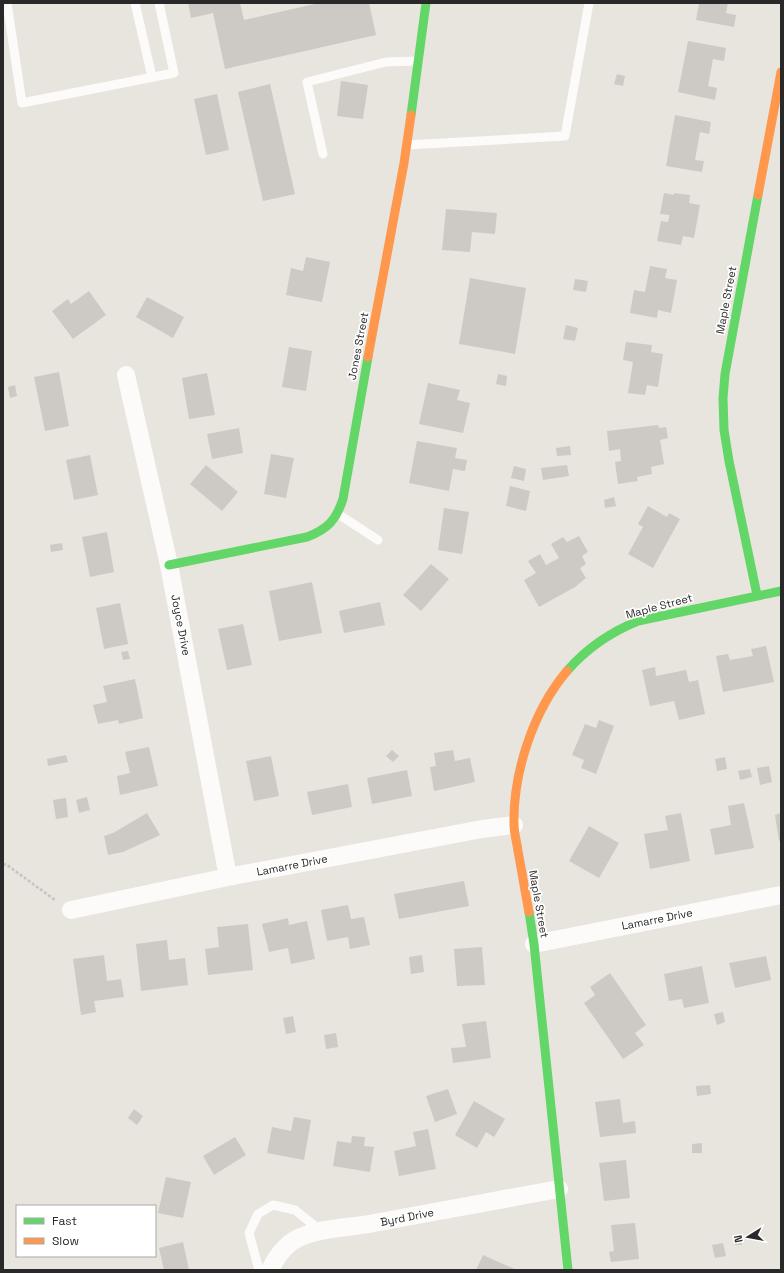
<svg xmlns="http://www.w3.org/2000/svg" width="784" height="1273" viewBox="0 0 784 1273" font-family="'Space Grotesk',sans-serif">
	<style>
		.building { fill: #cdcac5 }
		.lines { fill: none; stroke-linecap: round; stroke-linejoin: round }
		.path { stroke: #c4c4c3; stroke-width: 2.5; stroke-dasharray: 3 2; stroke-linecap: butt }
		.lane { stroke: #fcfbfa; stroke-width: 9 }
		.street { stroke: #fcfbfa; stroke-width: 18 }
		.fast { stroke: #63d668; stroke-width: 9 }
		.slow { stroke: #ff974d; stroke-width: 9 }
		.labels { text-anchor: middle; stroke-width: 3.5; stroke-linejoin: round; paint-order: stroke }
		.street-label { font-size: 11px; fill: #292929; stroke: #fff }
	</style>
	<rect width="100%" height="100%" fill="#e8e4de"/>
	<path class="building" d="M188 3H240L244 20 319 3H369L376 35 225 69 213 13 191 18Z
		M699 3H728L726 13 736 15 734 27 696 20Z
		M688 41 726 48 724 61 713 59 708 86 717 88 715 100 678 92Z
		M617 74 625 76 623 86 614 84Z
		M341 81 368 85 363 119 337 116Z
		M270 84 295 194 263 201 238 92Z
		M217 94 229 150 206 155 194 99Z
		M675 115 711 122 709 134 700 132 695 160 704 161 702 172 666 166Z
		M664 193 674 195V193L690 195 689 203 700 205 694 238 683 236 681 245 657 241 661 221 668 222 669 218V215L660 214Z
		M446 209 497 213 495 234 472 232 470 252 442 250Z
		M306 257 330 262 322 302 286 295 291 268 303 271Z
		M650 266 667 269 665 278 677 280 671 313 658 310 657 318 630 313 634 290 645 292Z
		M470 278 526 288 515 354 459 344Z
		M575 279 588 281 586 292 573 290Z
		M89 291 106 315 73 339 52 311 68 299 71 304Z
		M147 297 184 317 173 338 136 317Z
		M566 325 578 328 575 341 563 339Z
		M626 342 652 345 651 352 663 354 658 387 647 385 645 395 628 393 633 362 623 360Z
		M289 347 312 351 306 391 282 387Z
		M59 372 69 426 45 431 34 377Z
		M207 373 215 415 189 419 182 378Z
		M498 374 507 376 506 386 496 384Z
		M428 383 460 390 457 400 470 403 463 433 419 424Z
		M15 385 17 396 10 398 8 387Z
		M658 425 659 428 666 427 668 438 660 440 664 464 651 467 652 474 637 477 638 481 618 484 615 462 621 461 620 449 609 451 607 431Z
		M239 428 243 453 212 459 207 434Z
		M417 441 457 448 455 458 467 460 465 471 453 469 449 491 409 483Z
		M570 446 571 455 557 456 556 448Z
		M271 454 294 458 286 498 264 494Z
		M90 455 98 495 74 500 66 460Z
		M206 465 238 492 222 511 190 484Z
		M567 465 569 476 543 480 541 468Z
		M514 466 526 469 524 481 511 478Z
		M510 486 530 491 526 511 506 506Z
		M614 497 616 506 605 508 604 500Z
		M648 506 667 517 669 513 680 519 653 568 628 554 643 527 638 524Z
		M444 508 469 512 462 554 438 550Z
		M107 532 114 572 90 577 82 537Z
		M579 536 588 552 582 556 586 564 580 568 586 578 575 587 539 607 524 580 536 573 528 561 540 554 546 565 559 558 551 544 563 537 567 542Z
		M62 543 63 550 51 552 50 545Z
		M431 564 449 579 421 611 403 595Z
		M312 582 322 633 279 641 269 591Z
		M380 602 385 625 344 633 339 611Z
		M120 603 128 644 104 649 96 608Z
		M243 624 252 665 227 670 218 629Z
		M766 646 774 682 723 692 716 656 728 654 730 660 753 656 751 649Z
		M128 651 130 659 123 660 121 652Z
		M655 667 656 676 686 670 689 682 698 680 705 714 679 720 674 701 650 706 642 670Z
		M135 679 143 718 119 724 118 720 98 724 93 705 107 702 103 686Z
		M599 720 614 726 596 774 581 768 584 760 572 755 585 724 596 728Z
		M149 747 158 786 120 795 117 776 130 773 125 752Z
		M392 750 399 756 393 762 386 756Z
		M453 750 455 761 470 758 475 782 434 791 430 767 436 766 434 753Z
		M66 755 68 762 48 766 47 759Z
		M271 756 279 796 254 801 246 761Z
		M725 757 727 769 717 771 715 759Z
		M769 766 772 782 760 785 757 768Z
		M750 769 752 777 740 780 738 771Z
		M407 770 412 796 372 804 367 778Z
		M348 784 352 807 312 815 307 792Z
		M87 797 90 810 79 813 76 800Z
		M66 798 68 817 56 819 53 800Z
		M744 803 754 848 715 855 710 829 731 825 728 806Z
		M147 813 160 835 123 852 108 855 104 836 113 833Z
		M681 813 690 861 650 869 644 834 668 830 665 816Z
		M781 813V840L779 841 775 815Z
		M589 826 619 843 599 878 569 861Z
		M464 881 469 906 399 919 394 894Z
		M348 905 351 919 364 917 370 945 350 949 348 937 327 941 321 910Z
		M288 918 289 925 307 921 315 959 291 964 288 948 269 952 262 924Z
		M248 924 253 970 208 975 205 949 219 947 217 927Z
		M167 940 169 960 185 958 188 985 141 991 136 944Z
		M482 947 485 985 457 986 454 949Z
		M104 955 107 981 121 979 124 997 94 1001 96 1012 81 1015 73 959Z
		M422 955 424 972 411 974 409 957Z
		M766 956 771 980 735 988 729 963Z
		M702 966 709 1003 684 1008 682 999 669 1001 664 974Z
		M610 973 646 1025 635 1033 644 1045 623 1059 584 1003 595 995 590 987Z
		M723 1012 725 1022 717 1025 714 1014Z
		M293 1016 296 1032 286 1034 283 1018Z
		M486 1021 491 1058 453 1063 451 1048 466 1047 462 1024Z
		M336 1033 338 1047 326 1049 324 1035Z
		M710 1085 711 1094 697 1096 696 1086Z
		M448 1089 457 1114 435 1122 426 1096Z
		M620 1099 623 1123 635 1121 636 1133 600 1137 595 1102Z
		M474 1101 505 1119 494 1137 486 1132 477 1148 455 1135Z
		M134 1109 143 1116 137 1125 128 1118Z
		M294 1117 311 1120 304 1160 267 1153 272 1127 291 1131Z
		M428 1129 436 1169 399 1176 394 1151 416 1146 413 1132Z
		M352 1136 365 1137 364 1146 374 1147 370 1172 333 1166 337 1141 351 1143Z
		M235 1137 246 1155 214 1175 203 1156Z
		M702 1143V1153H692V1144Z
		M626 1160 630 1198 604 1201 599 1163Z
		M166 1177 191 1182 183 1218 158 1213Z
		M635 1223 639 1259 611 1262 609 1252 614 1251 611 1225Z
		M741 1235 742 1245H734L733 1236Z
		M183 1242 189 1270H164L159 1248Z
		M723 1243 726 1256 715 1258 712 1245Z
		M483 1255 517 1270H476Z"/>
	<g class="lines">
		<path class="path" d="M3 864 7 865 55 900"/>
		<path class="lane" d="M7 3 22 103 174 73 159 3
			M135 3 152 77
			M407 145 565 136 589 3
			M323 154 307 82 386 62 418 61
			M338 514 378 540
			M259 1270 249 1233 258 1214 273 1205 295 1210 321 1231"/>
		<path class="street" d="M126 375 169 565 228 877
			M71 910 228 877 482 829 514 825
			M534 944 781 895
			M270 1270C277 1255 287 1242 303 1236 325 1227 351 1228 374 1223 436 1212 497 1200 559 1189"/>
		<path class="fast" d="M411 115 426 3
			M169 565 307 537C328 529 336 520 343 499L368 357
			M757 595 729 461 724 430 723 398 725 374 758 195
			M567 671C586 649 611 632 638 621L781 591
			M529 912 534 944 568 1270"/>
		<path class="slow" d="M758 195 781 72
			M368 357 404 163 411 115
			M529 912C525 892 522 872 518 851 517 843 514 833 514 824 513 773 533 711 567 671"/>
	</g>
	<g class="labels">
		<g class="street-label">
			<text transform="translate(726 300) rotate(-79)" y="4">Maple Street</text>
			<text transform="translate(358 346) rotate(-79)" y="4">Jones Street</text>
			<text transform="translate(659 606) rotate(-15)" y="4">Maple Street</text>
			<text transform="translate(181 625) rotate(79)" y="4">Joyce Drive</text>
			<text transform="translate(292 865) rotate(-11)" y="4">Lamarre Drive</text>
			<text transform="translate(539 904) rotate(80)" y="4">Maple Street</text>
			<text transform="translate(657 919) rotate(-11)" y="4">Lamarre Drive</text>
			<text transform="translate(407 1217) rotate(-11)" y="4">Byrd Drive</text>
		</g>
	</g>
	<rect width="784" height="1273" fill="none" stroke="#292929" stroke-width="8"/>
	<rect x="16" y="1205" width="140" height="52" fill="#ffffff" stroke="#a9a9a9"/>
	<rect x="24" y="1218" width="20" height="6" fill="#63d668" stroke="#a9a9a9"/>
	<text x="52" y="1225" font-size="12" fill="#292929">Fast</text>
	<rect x="24" y="1238" width="20" height="6" fill="#ff974d" stroke="#a9a9a9"/>
	<text x="52" y="1245" font-size="12" fill="#292929">Slow</text>
	<g transform="translate(748 1237) rotate(259)" stroke="#ffffff" stroke-width="3" paint-order="stroke">
	<path d="M0-3L7 15L0 10L-7 15Z" fill="#292929"/>
	<text y="-6" font-size="11" font-weight="bold" text-anchor="middle" fill="#292929">N</text>
	</g>
</svg>
